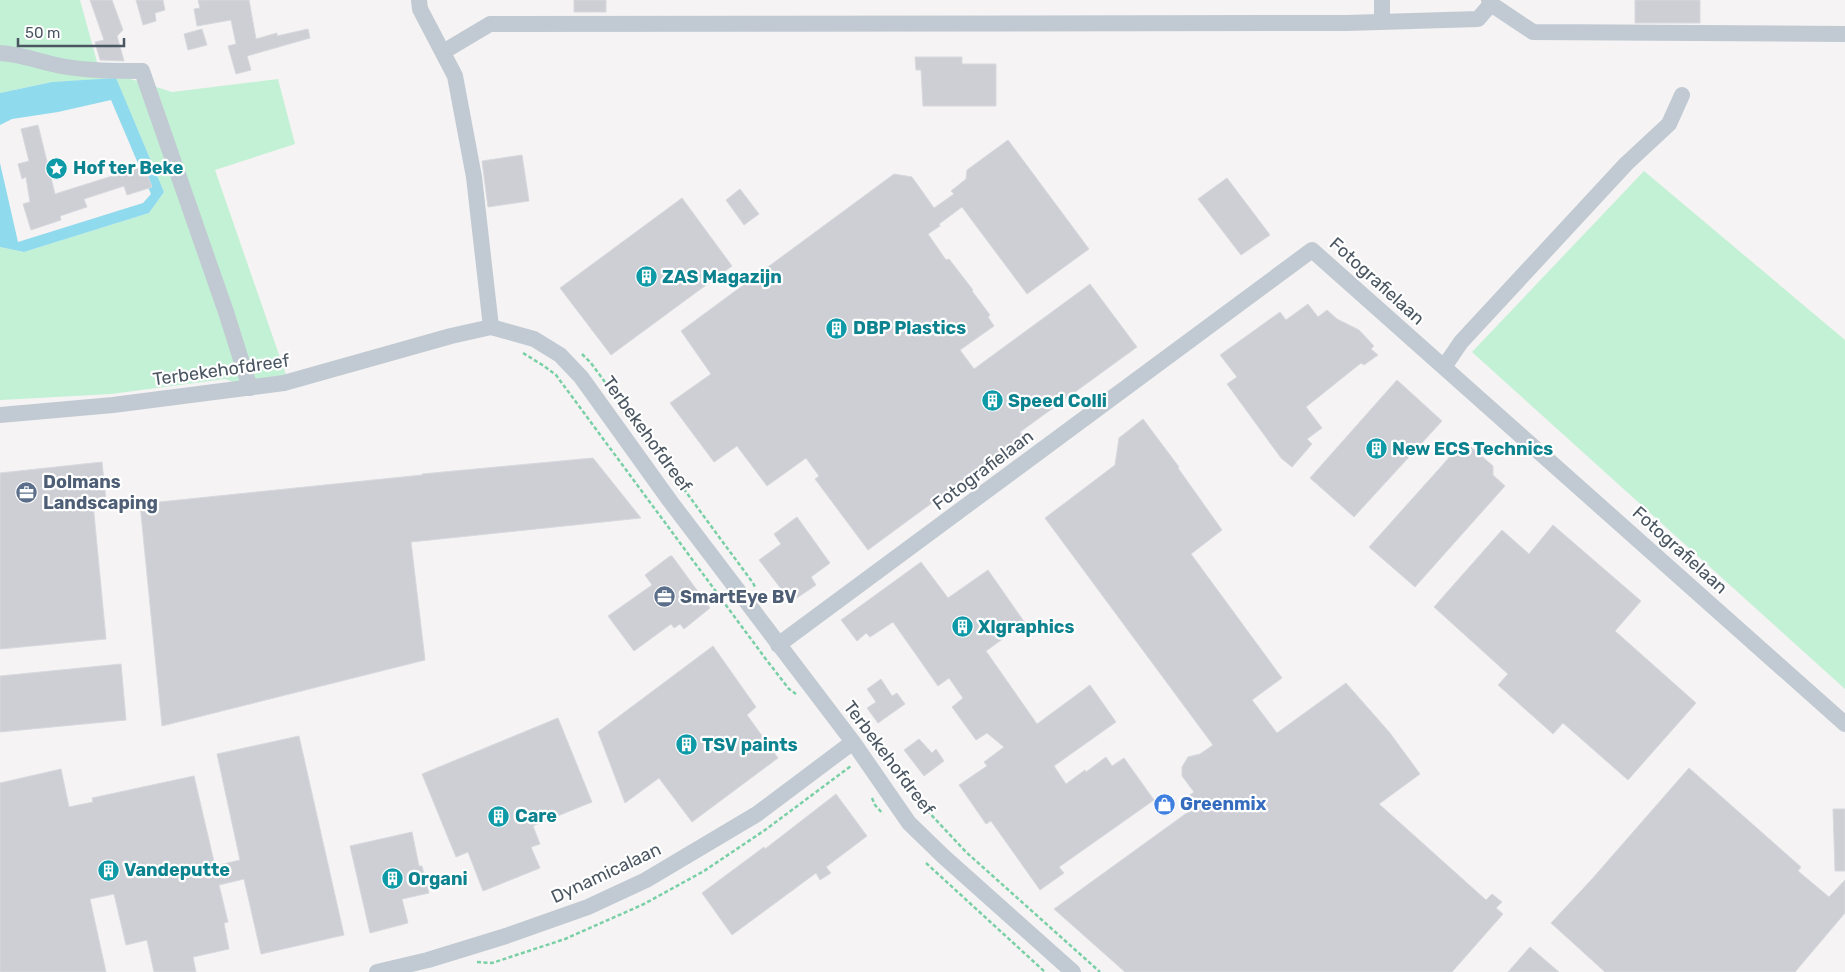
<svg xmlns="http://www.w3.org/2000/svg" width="1845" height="972" viewBox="0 0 1845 972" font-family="Rubik,sans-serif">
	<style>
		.green { fill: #c3f1d5 }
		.water { fill: #90daee }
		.building { fill: #cdcfd5; stroke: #d7d9de }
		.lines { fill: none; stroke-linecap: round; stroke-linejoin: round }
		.path { stroke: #7ad0a6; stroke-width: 2.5; stroke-dasharray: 4 2.5; stroke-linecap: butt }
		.minor { stroke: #c1cad2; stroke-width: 16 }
		.labels { text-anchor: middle; stroke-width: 4.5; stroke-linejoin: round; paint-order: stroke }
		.culture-label { font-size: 18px; font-weight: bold; fill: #0d838f; stroke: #fff; text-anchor: start }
		.street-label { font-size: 18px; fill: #4a5661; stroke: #fff }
		.service-label { font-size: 18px; font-weight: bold; fill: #4e5e75; stroke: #fff; text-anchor: start }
		.shop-label { font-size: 18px; font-weight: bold; fill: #366cbe; stroke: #fff; text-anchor: start }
	</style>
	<rect width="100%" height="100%" fill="#f5f3f3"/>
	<path class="green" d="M0 0H80L99 69 172 92 278 79 295 144 215 170 286 375 250 388 225 379 111 394 0 400V247L24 252 149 213 164 192 116 79 52 82 0 93Z
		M1644 171 1845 340V689L1472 352Z"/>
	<path class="water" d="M116 78 164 192 149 213 24 252 0 247V163L18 242 143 203 151 194 111 100 58 112 12 119 0 125V93L52 82Z"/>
	<path class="building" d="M90 0H112L123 30 117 36 124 61 100 60 95 42 104 40Z
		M136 0H163L165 10 155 13 156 21 143 25Z
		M198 0H249L256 39 277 33V36L308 29 310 38 247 56 251 70 236 74 228 46 236 44 231 20 197 26 194 9 200 8Z
		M574 0H606V12H574Z
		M1635 0H1700V23H1635Z
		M202 29 207 45 188 50 184 34Z
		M915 57H962V64H996V106H923L921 70H916Z
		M38 125 55 194 144 166 152 187 127 195 124 186 84 199 87 207 60 216 61 220 31 230 23 204 30 202 26 177 22 179 18 164 29 161 21 129Z
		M1008 140 1089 249 1027 294 962 207 939 224 940 226 928 234 946 260 949 259 973 290 972 291 990 315 988 317 994 326 960 350 974 369 1090 284 1137 347 1020 432 1023 436 868 550 815 479 819 476 806 458 767 486 737 446 714 462 670 403 711 374 681 331 894 174 912 177 934 208 954 194 951 191 966 179 967 170Z
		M522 155 529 201 488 207 482 161Z
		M1227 178 1270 235 1241 255 1198 199Z
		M740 189 759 214 744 225 726 200Z
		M682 198 732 266 611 355 560 288Z
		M1308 304 1318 317 1327 310 1337 319 1359 330 1374 346 1371 349 1378 355 1364 365 1361 363 1306 407 1322 428 1307 439 1312 444 1292 467 1281 458 1227 384 1237 377 1220 355 1280 312 1286 320Z
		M1397 380 1442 421 1354 517 1310 478Z
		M1143 419 1179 467 1178 468 1222 530 1191 554 1282 678 1252 700 1277 733 1346 683 1390 733 1420 774 1379 804 1486 900 1492 894 1502 902 1496 908 1503 914 1452 972H1125L1054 909 1195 807 1187 797 1194 792 1182 776V767L1188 757 1200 754 1213 745 1045 518 1115 465 1119 438Z
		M1464 441 1493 466V475L1505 486 1415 587 1369 547Z
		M593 458 641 518 411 542 425 660 162 726 140 504 422 475V474Z
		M102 462 106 501 93 503 106 639 0 649V473Z
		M797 517 830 563 811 577 816 585 791 602 759 560 781 544 774 534Z
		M1553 525 1641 601 1615 631 1696 703 1628 780 1563 723 1553 734 1498 685 1508 674 1434 607 1502 530 1529 554Z
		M670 556H672L710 608 684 629 680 624 674 628 671 624 634 651 608 616 652 585 645 575Z
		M921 562 948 598 988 570 1025 623 986 651 1037 724 1090 685 1116 722 1054 766 1066 784 1085 770 1086 772 1106 757 1112 766 1124 758 1154 800 1059 867 1064 873 1040 890 991 821 986 824 959 785 987 766 984 762 1004 747 987 733 976 740 952 707 963 698 949 678 938 686 893 622 870 637 866 633 857 641 841 620Z
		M713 646 756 707 747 715 778 758 692 822 659 778 625 803 598 732Z
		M121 664 126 720 0 732V676Z
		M881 679 892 696 897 693 905 704 878 723 867 708 876 702 867 689Z
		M558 718 592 802 533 826 540 844 531 847 540 868 483 891 468 852 456 857 422 774Z
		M299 736 344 935 261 954 244 879 219 885 228 922 224 923 229 949 193 957 196 972H154L147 940 126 945 114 894 90 899 106 972H0V783L61 769 69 807 93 802 92 798 194 776 215 866 240 860 217 754Z
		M919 739 932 753 936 749 944 761 924 776 904 750Z
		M1689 768 1801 867 1798 871 1829 897 1845 880V913L1795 972H1605L1551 923 1592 879Z
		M836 794 867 836 826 867 831 873 820 880 816 873 732 935 702 893 764 847 765 849Z
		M1833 809H1845V871H1835Z
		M412 832 419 866H422L429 893 402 899 408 923 370 933 350 846Z
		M1530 947 1559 972H1508Z"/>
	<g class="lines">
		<path class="path" d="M523 353 544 366 556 375 765 658 789 689 796 694
			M582 354 591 363 753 583 755 587
			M882 755 922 805 966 852 1100 972
			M872 798 875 805 883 814
			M926 863 1045 972
			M477 962 492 963 565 939 644 904 704 871 765 830 851 766"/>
		<path class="minor" d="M419 0 420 9 455 76 474 177 491 327
			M1382 0V22
			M1489 0 1491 4 1533 32 1845 34
			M443 52 490 24 1347 23 1478 19 1491 4
			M0 53C21 54 40 62 61 66 88 71 115 71 142 71L226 312 250 388
			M1444 367 1461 342 1626 164 1669 124 1682 95
			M0 415 113 405 284 383 451 336 491 327 534 339 560 355 581 377 670 501 853 742 909 823 943 856 1073 972
			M778 645 1312 250 1845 724
			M377 972 428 960 506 936 588 907 646 880 757 814 853 742"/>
	</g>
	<defs>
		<symbol id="sight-disc" viewBox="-11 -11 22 22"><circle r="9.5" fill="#0f9aa8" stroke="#fff"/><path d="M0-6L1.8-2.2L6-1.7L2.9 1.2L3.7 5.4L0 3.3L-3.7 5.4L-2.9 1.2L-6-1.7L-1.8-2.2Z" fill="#fff"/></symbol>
		<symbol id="building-disc" viewBox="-11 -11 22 22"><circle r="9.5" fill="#0f9aa8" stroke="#fff"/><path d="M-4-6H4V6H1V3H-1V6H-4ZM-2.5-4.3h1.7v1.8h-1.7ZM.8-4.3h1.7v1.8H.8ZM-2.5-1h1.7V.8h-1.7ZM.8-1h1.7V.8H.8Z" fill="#fff"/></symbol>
		<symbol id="office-disc" viewBox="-11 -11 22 22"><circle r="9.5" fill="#5c6f8a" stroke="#fff"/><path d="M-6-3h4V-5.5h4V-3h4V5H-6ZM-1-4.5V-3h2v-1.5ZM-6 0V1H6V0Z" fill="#fff"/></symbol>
		<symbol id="shop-disc" viewBox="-11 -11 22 22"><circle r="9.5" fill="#3f7fe0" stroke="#fff"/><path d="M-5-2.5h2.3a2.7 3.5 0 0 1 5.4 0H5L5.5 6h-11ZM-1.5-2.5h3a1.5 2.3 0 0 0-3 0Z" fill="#fff"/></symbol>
	</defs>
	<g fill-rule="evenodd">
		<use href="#sight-disc" x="44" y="156" width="25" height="25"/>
		<use href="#building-disc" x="634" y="264" width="25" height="25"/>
		<use href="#building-disc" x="824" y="316" width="25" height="25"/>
		<use href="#building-disc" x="980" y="388" width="25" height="25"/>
		<use href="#building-disc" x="1364" y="436" width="25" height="25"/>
		<use href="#office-disc" x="14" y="480" width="25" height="25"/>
		<use href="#office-disc" x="652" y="584" width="25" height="25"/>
		<use href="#building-disc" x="950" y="614" width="25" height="25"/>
		<use href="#building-disc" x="674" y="732" width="25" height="25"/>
		<use href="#shop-disc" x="1152" y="792" width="25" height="25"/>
		<use href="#building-disc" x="486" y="804" width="25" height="25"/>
		<use href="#building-disc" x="96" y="858" width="25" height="25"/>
		<use href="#building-disc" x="380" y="866" width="25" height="25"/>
	</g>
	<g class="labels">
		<g class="culture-label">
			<text x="73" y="174">Hof ter Beke</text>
			<text x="662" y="283">ZAS Magazijn</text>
			<text x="853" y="334">DBP Plastics</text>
			<text x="1008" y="407">Speed Colli</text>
			<text x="1392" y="455">New ECS Technics</text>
			<text x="978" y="633">Xlgraphics</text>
			<text x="702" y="751">TSV paints</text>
			<text x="515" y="822">Care</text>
			<text x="124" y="876">Vandeputte</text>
			<text x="408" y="885">Organi</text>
		</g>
		<g class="street-label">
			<text transform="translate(1377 281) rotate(42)" y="6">Fotografielaan</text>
			<text transform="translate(221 370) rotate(-8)" y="6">Terbekehofdreef</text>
			<text transform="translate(647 434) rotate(54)" y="6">Terbekehofdreef</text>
			<text transform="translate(983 470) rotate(-37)" y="6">Fotografielaan</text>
			<text transform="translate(1680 550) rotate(42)" y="6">Fotografielaan</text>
			<text transform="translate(889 758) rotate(53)" y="6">Terbekehofdreef</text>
			<text transform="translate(606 873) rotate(-25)" y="6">Dynamicalaan</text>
		</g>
		<g class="service-label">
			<text x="43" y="488">Dolmans<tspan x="43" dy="21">Landscaping</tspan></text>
			<text x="680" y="603">SmartEye BV</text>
		</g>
		<g class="shop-label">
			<text x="1180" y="810">Greenmix</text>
		</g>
	</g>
	<path d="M18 38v8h106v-8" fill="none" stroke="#4a5661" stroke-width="2.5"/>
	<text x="25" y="38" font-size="15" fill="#4a5661" stroke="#ffffff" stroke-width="4" paint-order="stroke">50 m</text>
</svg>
